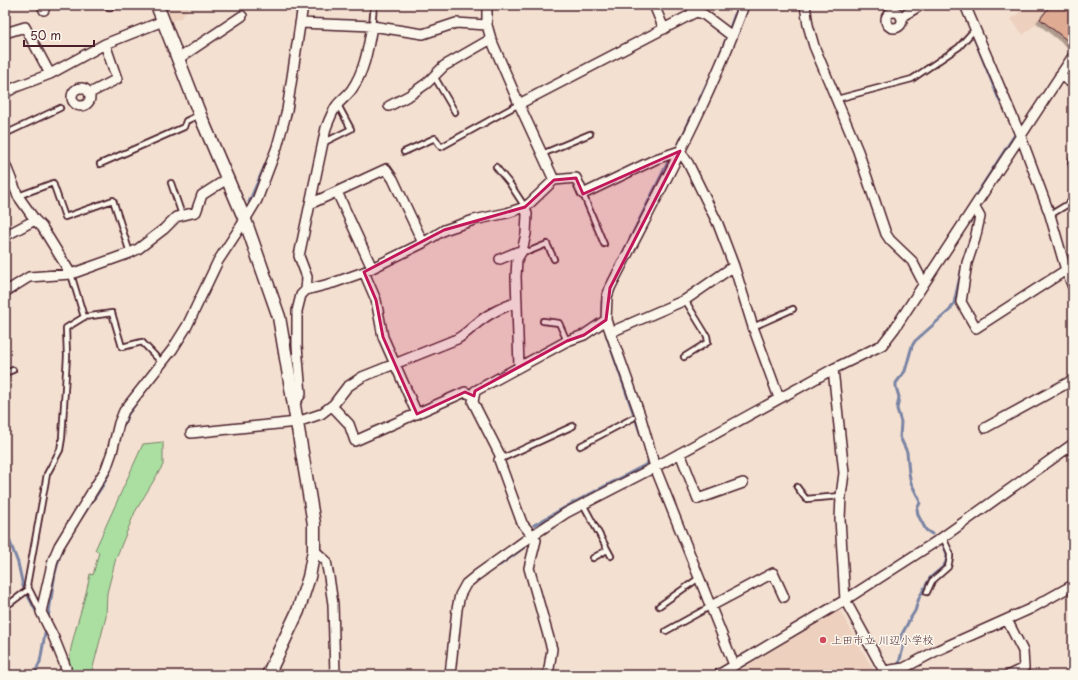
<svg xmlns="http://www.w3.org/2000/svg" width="1078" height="680" viewBox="0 0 1078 680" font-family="'Playpen Sans','Klee One',sans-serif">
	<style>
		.built { fill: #edd0be }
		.green { fill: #aadfa1; stroke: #7a7f66 }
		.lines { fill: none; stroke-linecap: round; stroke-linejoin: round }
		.stream { stroke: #7a84a4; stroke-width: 3 }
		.building { fill: #dfab93; stroke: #4a1f2b; filter: url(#shadow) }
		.service-casing { stroke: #4a1f2b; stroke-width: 8 }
		.minor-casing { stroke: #4a1f2b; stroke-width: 12 }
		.tertiary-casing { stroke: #4a1f2b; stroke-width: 15 }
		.service { stroke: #fbf7ec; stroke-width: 4.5 }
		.minor { stroke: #fbf7ec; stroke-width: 9 }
		.tertiary { stroke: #fbf7ec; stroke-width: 12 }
		.marked { fill: #c2185b; fill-opacity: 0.2; stroke: #c2185b; stroke-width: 3; stroke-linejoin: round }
		.poi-dot { fill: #d1495b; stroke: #fbf7ec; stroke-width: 1.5 }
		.labels { text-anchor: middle; stroke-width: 3; stroke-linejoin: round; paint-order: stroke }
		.poi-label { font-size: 11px; fill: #4a1f2b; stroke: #fbf7ec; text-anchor: start }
	</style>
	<defs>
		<filter id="shadow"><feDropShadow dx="-3.5" dy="3.5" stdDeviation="0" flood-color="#0004"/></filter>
	</defs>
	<rect width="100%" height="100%" fill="#f3e0d1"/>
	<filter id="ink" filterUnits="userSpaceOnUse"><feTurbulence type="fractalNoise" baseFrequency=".025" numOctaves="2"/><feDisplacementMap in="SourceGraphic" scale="8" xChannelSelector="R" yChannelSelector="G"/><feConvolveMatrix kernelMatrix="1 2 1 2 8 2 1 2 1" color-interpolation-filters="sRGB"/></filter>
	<g filter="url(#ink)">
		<path class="built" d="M165 5H191L181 18 171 21Z
			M1023 5H1073V50L1072 52 1038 22 1023 35 1011 19 1019 13 1017 9Z
			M839 609 875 673H895L902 671 904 675H732Z"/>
		<path class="green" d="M163 442V465L135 512 116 558 107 593 106 617 91 675H66C70 665 69 655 72 644 77 621 86 598 90 574L93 575 99 552 95 550 143 444Z"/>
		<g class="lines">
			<path class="stream" d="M297 13 298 5
				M730 28 738 5
				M972 33 1000 102
				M718 59 726 39
				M678 146 708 81
				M976 195 1014 136
				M249 202 266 163
				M965 255 973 232 975 214
				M613 273 668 162
				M602 316V301
				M192 325 218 271
				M606 334 644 444
				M176 351 187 334
				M122 429 128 414 136 403
				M534 525 571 504 647 464 649 459
				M5 529 18 563 23 586 39 617
				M74 529 103 485 111 469
				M932 534 926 530 918 515 917 509 920 503 919 499 911 483 909 473 907 452 900 437 901 422 897 409 899 397 896 387V383L905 371 912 346 915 341 950 310 954 303 963 263
				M500 565 526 546
				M48 618 55 573 61 551
				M899 663 903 648 901 636 910 619 915 611 919 598 930 578 943 567 946 562 947 554 941 540
				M34 675 40 662 46 628"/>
		</g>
		<path class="building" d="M1051 5H1073V45L1040 19Z"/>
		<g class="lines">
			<defs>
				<path id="service" d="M372 26 374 5
					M434 76 455 112
					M837 99 912 79 959 47 975 29
					M5 134 60 108
					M323 143 351 129 338 105
					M404 152 435 138 441 147 519 104
					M542 154 590 134
					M1073 157 1071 163 1073 167
					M100 164 184 127 186 121 199 115
					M496 167 510 184 525 207
					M171 183 182 215
					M583 194 604 244
					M18 196 53 183 65 217 113 200 130 253
					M1050 215 1073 201
					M522 251H530L547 244 554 259
					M84 317 112 313 122 347 142 342 162 363
					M543 321 559 323 567 341
					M753 327 793 309
					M684 357 708 342 707 336 685 300
					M5 373 13 370
					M580 446 633 418
					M501 459 573 426
					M797 487 806 499 841 496
					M583 504 611 556
					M593 558 607 550
					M927 592 932 581 948 567 950 558V553L943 537
					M659 606 699 578
					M5 607 29 589
					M40 611 27 585 47 474 60 450 62 438 67 356 66 328 84 317 71 274
					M666 631 711 606"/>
				<path id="minor" d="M42 5 44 10
					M109 5H110
					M487 5V25L491 39 519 104 554 180 576 178 583 194 656 159 680 151
					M654 5 664 29
					M689 5 696 12 703 14 732 36
					M805 5 808 25 814 46 858 151 886 234 890 240 912 261 924 284
					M965 5 1021 137 1050 215 1066 270 1073 287
					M886 20a8 8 0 1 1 16 0a8 8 0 1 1-16 0Z
					M901 17 921 5
					M300 23 372 26 423 34 456 23 487 25
					M5 33 25 27 50 74
					M178 59 242 16
					M1060 75 1073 84
					M72 97a9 9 0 1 1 18 0a9 9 0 1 1-18 0Z
					M5 93 16 87 50 74 105 44 163 21
					M90 93 117 79 105 44
					M519 104 696 12
					M389 106 410 95 427 83 444 66 491 39
					M680 151 688 163 718 224 734 266 753 327 779 398
					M5 164 18 196 35 220 42 227 71 274
					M337 192 372 268
					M310 204 386 169 393 179 423 243
					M975 208 980 217 975 239 967 263 961 302 976 328 1066 270
					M5 236 35 220
					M500 259 517 252 522 251
					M364 272 376 300 383 337 417 414
					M306 290 307 277 299 256 326 128C329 120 332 112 337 105 342 99 348 95 352 89 365 70 368 48 372 26
					M5 292 29 277 71 274 130 253 138 249 164 229 176 217 196 212 202 195 227 179
					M611 332 685 300 734 266
					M519 367 516 277 517 259 522 251 526 234 527 214 525 207
					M833 369 844 473 841 496 840 519 845 600 884 671
					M294 404 301 394 297 346V311L301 295 306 290 333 283 364 272 423 243 444 230 474 220 507 213 525 207 530 203 554 180
					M332 406 349 424 355 441 465 392 474 396
					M985 428 1073 380
					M191 433 297 422 321 414 334 404 347 387 362 377 457 339C466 334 472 327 480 321 491 312 504 307 517 302
					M680 453 698 499 743 483
					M314 550 326 561 329 577 333 604 335 675
					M711 606 773 573 784 597
					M1007 620 1023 651 1024 668 1009 675
					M734 665 655 467 640 415 606 320 607 297 610 288C657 196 709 103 744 5
					M63 675 66 668 54 638 41 612 53 560 59 546 106 469 112 452 119 423 124 411 172 350 187 326 218 261 245 220 257 200 277 147 287 110 303 5
					M450 675 457 609 460 595 466 584 477 575 533 535 566 513 655 467 833 369 882 345 895 328 1073 56
					M548 675 552 649 529 568 536 540 522 523 499 460 501 457 473 402 475 391 567 341 584 335 606 320
					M718 675 845 600 943 537 1073 444
					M881 675 884 671 904 668 936 651 1030 609 1073 585"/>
				<path id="tertiary" d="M157 5 200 115 245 220 279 317 307 482 314 524V550L309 577 298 611 268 675"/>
			</defs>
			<use href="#service" class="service-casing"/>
			<use href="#minor" class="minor-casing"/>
			<use href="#tertiary" class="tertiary-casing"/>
			<use href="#service" class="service"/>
			<use href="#minor" class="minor"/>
			<use href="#tertiary" class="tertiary"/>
		</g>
	</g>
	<path class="marked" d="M680 151 610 288 606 320 584 335 567 341 475 391 474 396 465 392 417 414 383 337 376 300 364 272 444 230 525 207 554 180 576 178 583 194Z"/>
	<circle class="poi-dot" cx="823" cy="640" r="4"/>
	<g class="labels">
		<g class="poi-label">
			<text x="831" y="644">上田市立 川辺小学校</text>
		</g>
	</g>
	<rect width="1078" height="680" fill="none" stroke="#fbf7ec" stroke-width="20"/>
	<rect x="10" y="10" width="1058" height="660" fill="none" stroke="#4a1f2b" stroke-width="1.5" filter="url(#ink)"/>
	<path d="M24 40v6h70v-6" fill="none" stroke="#4a1f2b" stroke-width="2"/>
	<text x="30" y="40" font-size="12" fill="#4a1f2b" stroke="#fbf7ec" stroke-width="3" paint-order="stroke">50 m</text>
</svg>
